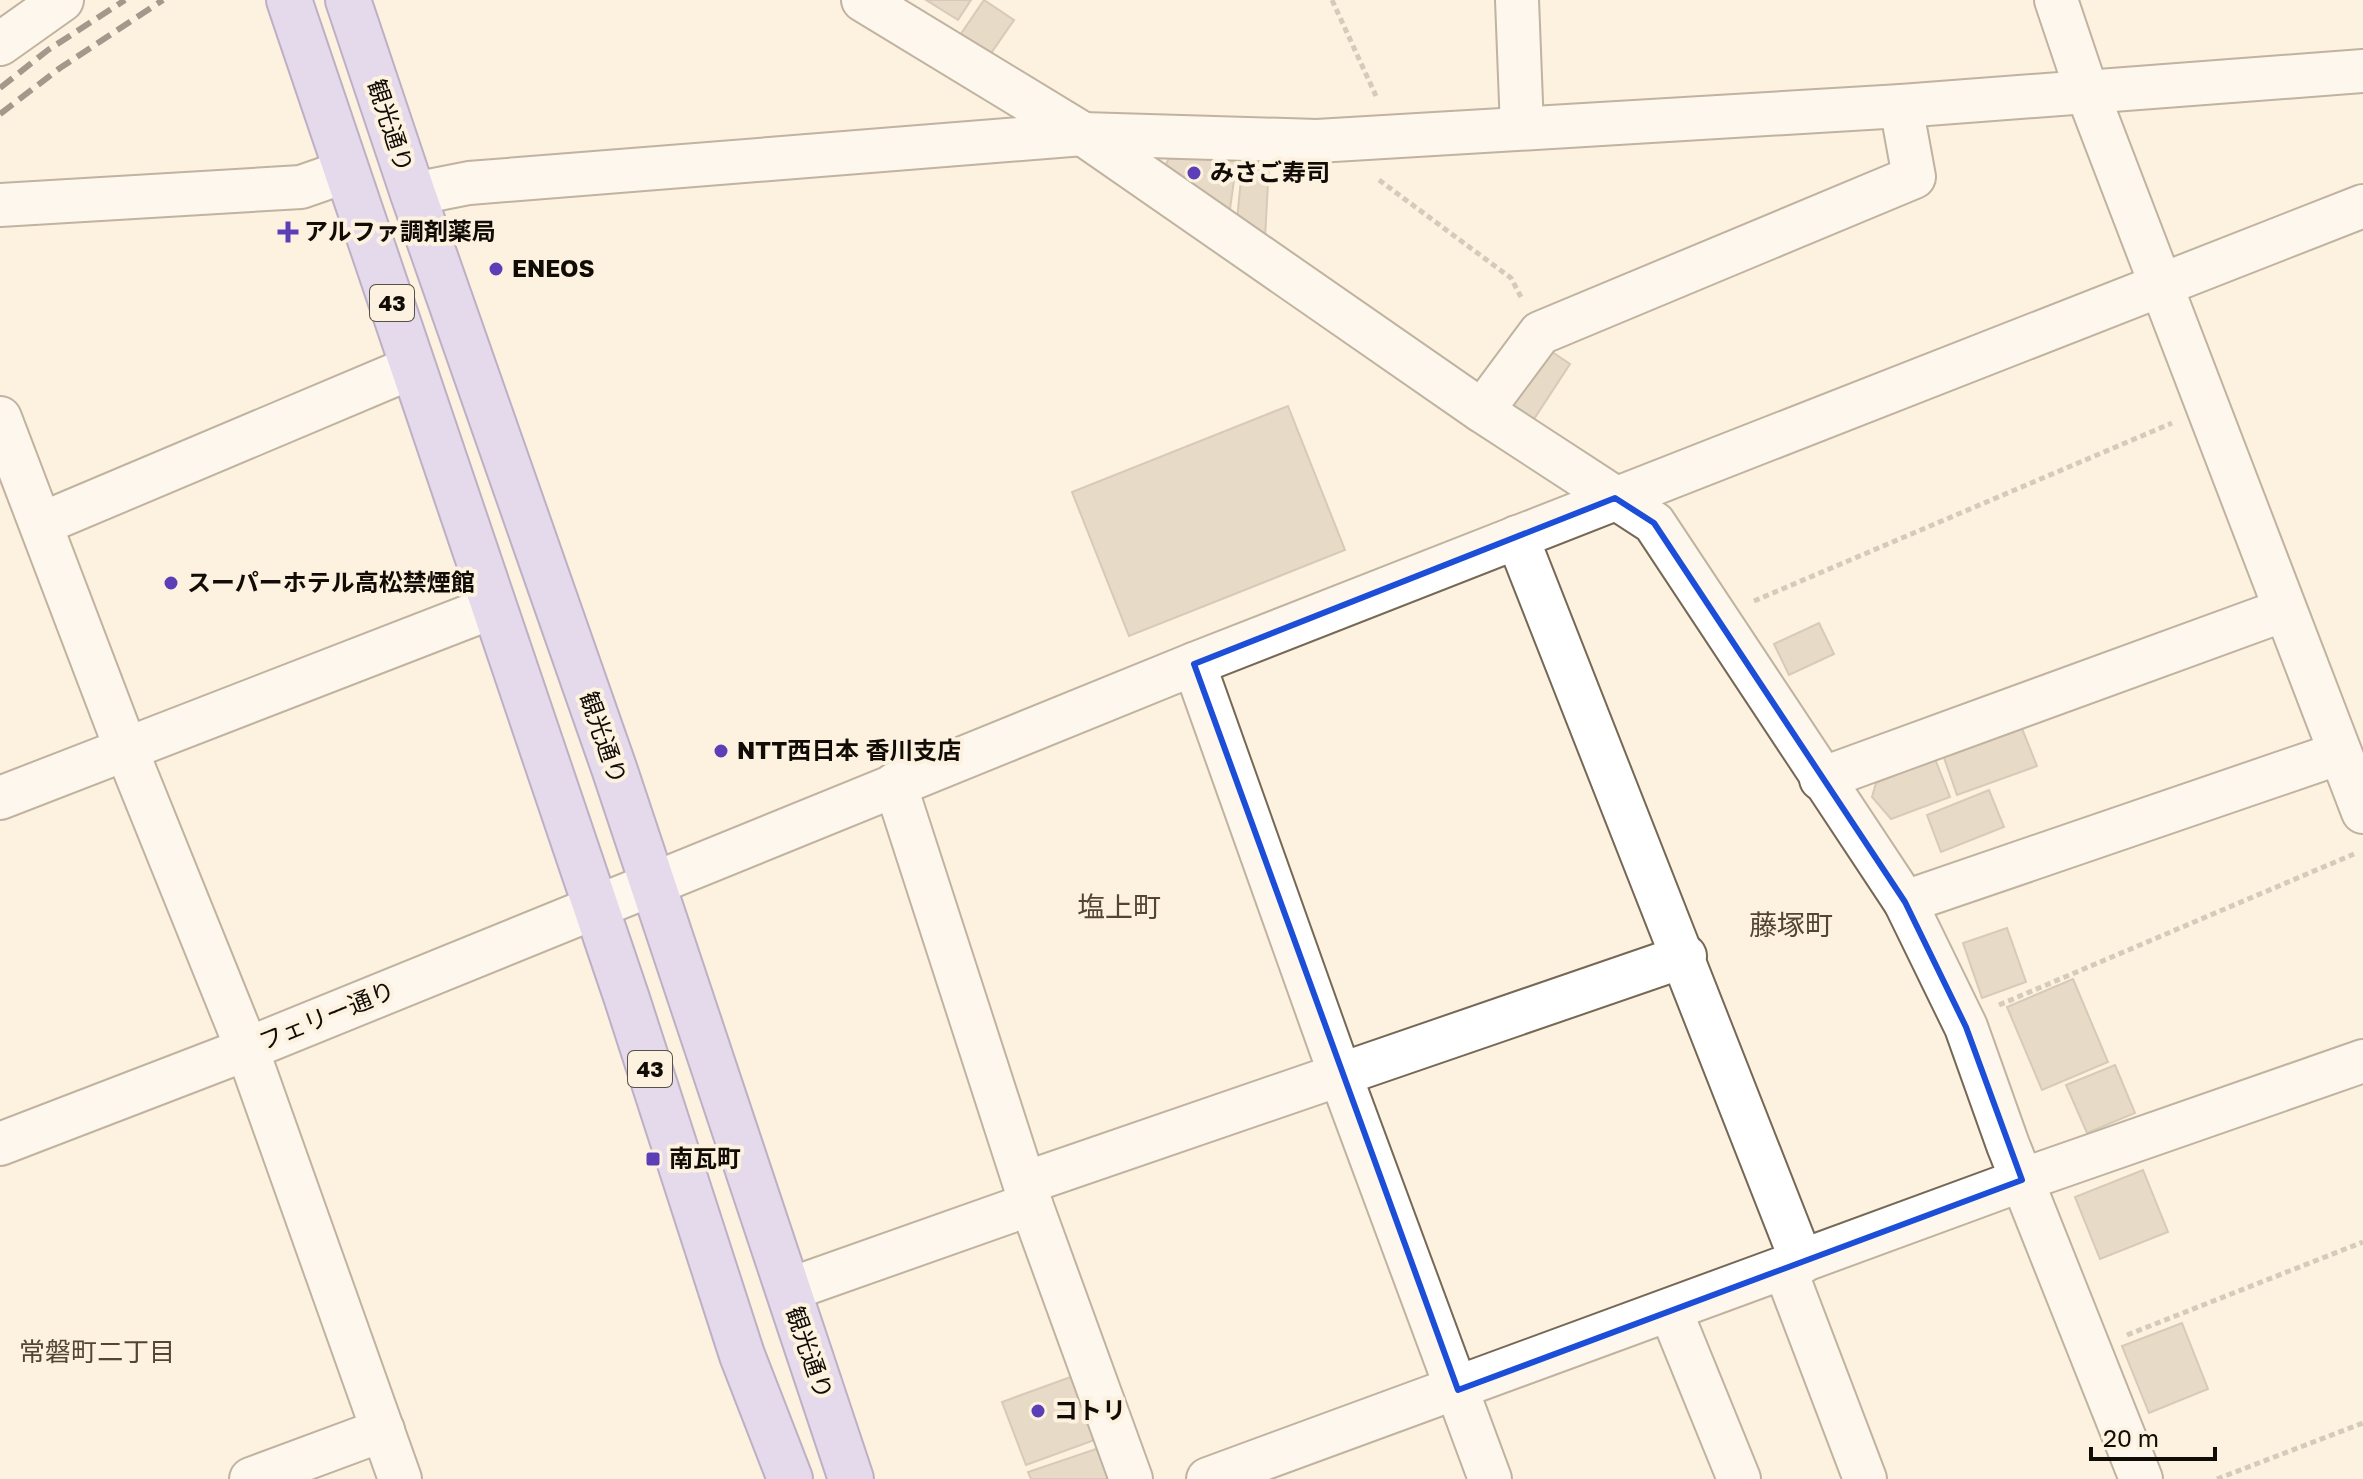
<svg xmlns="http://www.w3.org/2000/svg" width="2363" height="1479" viewBox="0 0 2363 1479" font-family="'Golos Text','Noto Sans JP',sans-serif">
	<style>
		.building { fill: #cdbea9; stroke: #a99b86; stroke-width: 2 }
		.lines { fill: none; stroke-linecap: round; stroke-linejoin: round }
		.minor-casing { stroke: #756855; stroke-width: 46 }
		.major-casing { stroke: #6f62a5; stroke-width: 48 }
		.path { stroke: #a79e90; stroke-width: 5; stroke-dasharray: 6 4; stroke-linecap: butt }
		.minor { stroke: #fff; stroke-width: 42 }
		.major { stroke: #c7bdfd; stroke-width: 44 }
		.rail { stroke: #342e26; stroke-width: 6; stroke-dasharray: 16 8; stroke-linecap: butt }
		.marked { fill: none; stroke: #1d4ed8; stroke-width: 6; stroke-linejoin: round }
		.poi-dot { fill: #5c3eb7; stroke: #fdf1df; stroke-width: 3 }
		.labels { text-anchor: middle; stroke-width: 8; stroke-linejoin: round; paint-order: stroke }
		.shield { fill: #fdf1df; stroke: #585147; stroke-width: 2 }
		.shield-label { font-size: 22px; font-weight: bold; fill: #110c06 }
		.street-label { font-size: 24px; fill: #110c06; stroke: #fdf1df }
		.poi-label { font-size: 24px; font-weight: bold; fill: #110c06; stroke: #fdf1df; text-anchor: start }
		.neighbourhood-label { font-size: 26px; fill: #524533; stroke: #fdf1df }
		.quarter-label { font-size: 28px; fill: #524533; stroke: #fdf1df }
	</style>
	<rect width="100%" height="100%" fill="#fdf1df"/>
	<g class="building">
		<polygon points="926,0 971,0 958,20"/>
		<polygon points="984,0 1014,20 987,59 958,38"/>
		<polygon points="1169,158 1237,159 1230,209 1217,210 1160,176"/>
		<polygon points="1243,159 1269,164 1265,238 1237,220"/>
		<polygon points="1536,341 1570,364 1534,419 1500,396"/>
		<polygon points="1288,406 1345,550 1129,636 1072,492"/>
		<polygon points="1819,623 1834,654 1789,675 1774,644"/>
		<polygon points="2021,726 2037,766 1957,795 1943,755"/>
		<polygon points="1935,759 1950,797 1891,819 1872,797 1876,783"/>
		<polygon points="1989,790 2004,827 1941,852 1927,815"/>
		<polygon points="2007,928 2026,982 1982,998 1963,943"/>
		<polygon points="2073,979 2108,1062 2042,1090 2007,1007"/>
		<polygon points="2115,1065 2135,1113 2087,1133 2066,1085"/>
		<polygon points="2143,1170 2168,1232 2100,1259 2075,1197"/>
		<polygon points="2182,1323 2208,1389 2149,1413 2122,1346"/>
		<polygon points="1076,1375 1100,1438 1026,1465 1002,1402"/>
		<polygon points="1099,1448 1110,1479 1031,1479 1028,1472"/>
	</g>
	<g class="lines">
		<defs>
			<g id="minor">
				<polyline points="863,0 1083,134 1482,411 1654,523 1905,902 1966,1027 2008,1145 2141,1479"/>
				<polyline points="1517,0 1522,128"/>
				<polyline points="2056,0 2087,92 2363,812"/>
				<polyline points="0,44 62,0"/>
				<polyline points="413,194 469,183 1083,134 1317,141 1901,106 2363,71"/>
				<polyline points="0,205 301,187 347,171"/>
				<polyline points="1482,411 1540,333 1914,177 1901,106"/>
				<polyline points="0,418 126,749 247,1049 400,1479"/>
				<polyline points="41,524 413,367"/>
				<polyline points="1517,537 1802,1262"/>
				<polyline points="1194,664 1341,1077 1490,1479"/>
				<polyline points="1821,779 2284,610"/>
				<polyline points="895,784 1031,1204 1131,1479"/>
				<polyline points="0,798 493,607"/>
				<polyline points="1905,902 2340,753"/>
				<polyline points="0,1144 247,1049 1194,664 2363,206"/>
				<polyline points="1025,1183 1685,956"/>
				<polyline points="1785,1269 1865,1479"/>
				<polyline points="788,1290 1031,1204"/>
				<polyline points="1671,1312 1739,1479"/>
				<polyline points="251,1479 383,1430"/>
				<polyline points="1208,1479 2022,1180 2363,1061"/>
			</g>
			<g id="major">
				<polyline points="289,0 627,999 742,1355 790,1479"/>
				<polyline points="348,0 413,194 614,768 851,1479"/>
			</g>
		</defs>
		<use href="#minor" class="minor-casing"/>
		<use href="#major" class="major-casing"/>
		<g class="path">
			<polyline points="1332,0 1376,96"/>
			<polyline points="1379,180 1511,278 1521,297"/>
			<polyline points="1754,601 2172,423"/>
			<polyline points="1999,1005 2354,854"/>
			<polyline points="2127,1335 2363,1242"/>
			<polyline points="2217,1479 2363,1423"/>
		</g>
		<use href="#minor" class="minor"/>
		<use href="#major" class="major"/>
		<g class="rail">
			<polyline points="0,88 48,50 125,0"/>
			<polyline points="0,114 60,68 163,0"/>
		</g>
	</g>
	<path d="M0 0H2363V1479H0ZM1615 498 1654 523 1905 902 1966 1027 2022 1180 1458 1390 1194 664Z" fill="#fdf1df" fill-opacity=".55" fill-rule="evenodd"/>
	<path class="marked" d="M1615 498 1654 523 1905 902 1966 1027 2022 1180 1458 1390 1194 664Z"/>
	<g class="poi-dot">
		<circle cx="1194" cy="173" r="8"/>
		<path d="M284 220h8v8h8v8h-8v8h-8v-8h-8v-8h8z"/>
		<circle cx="496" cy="269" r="8"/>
		<circle cx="171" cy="583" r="8"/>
		<circle cx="721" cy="751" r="8"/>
		<rect x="645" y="1151" width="16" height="16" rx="4"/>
		<circle cx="1038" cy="1411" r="8"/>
	</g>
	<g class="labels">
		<g class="shield">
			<rect x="370" y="285" width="44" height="36" rx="6"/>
			<rect x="628" y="1051" width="44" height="36" rx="6"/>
		</g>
		<g class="shield-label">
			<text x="392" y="311">43</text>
			<text x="650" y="1077">43</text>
		</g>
		<g class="street-label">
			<text transform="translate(390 126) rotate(72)" y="8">観光通り</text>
			<text transform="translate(603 738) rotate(71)" y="8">観光通り</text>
			<text transform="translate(327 1016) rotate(-22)" y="8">フェリー通り</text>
			<text transform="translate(809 1353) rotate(71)" y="8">観光通り</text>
		</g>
		<g class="poi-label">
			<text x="1210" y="181">みさご寿司</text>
			<text x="304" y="240">アルファ調剤薬局</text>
			<text x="512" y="277">ENEOS</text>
			<text x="187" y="591">スーパーホテル高松禁煙館</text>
			<text x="737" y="759">NTT西日本 香川支店</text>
			<text x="669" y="1167">南瓦町</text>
			<text x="1054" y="1419">コトリ</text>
		</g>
		<g class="neighbourhood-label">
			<text x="97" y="1361">常磐町二丁目</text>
		</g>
		<g class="quarter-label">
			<text x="1119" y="917">塩上町</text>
			<text x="1791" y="935">藤塚町</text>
		</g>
	</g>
	<path d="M2091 1447v12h124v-12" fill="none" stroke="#110c06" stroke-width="4"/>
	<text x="2103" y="1447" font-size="24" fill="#110c06" stroke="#fdf1df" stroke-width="6" paint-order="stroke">20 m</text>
</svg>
